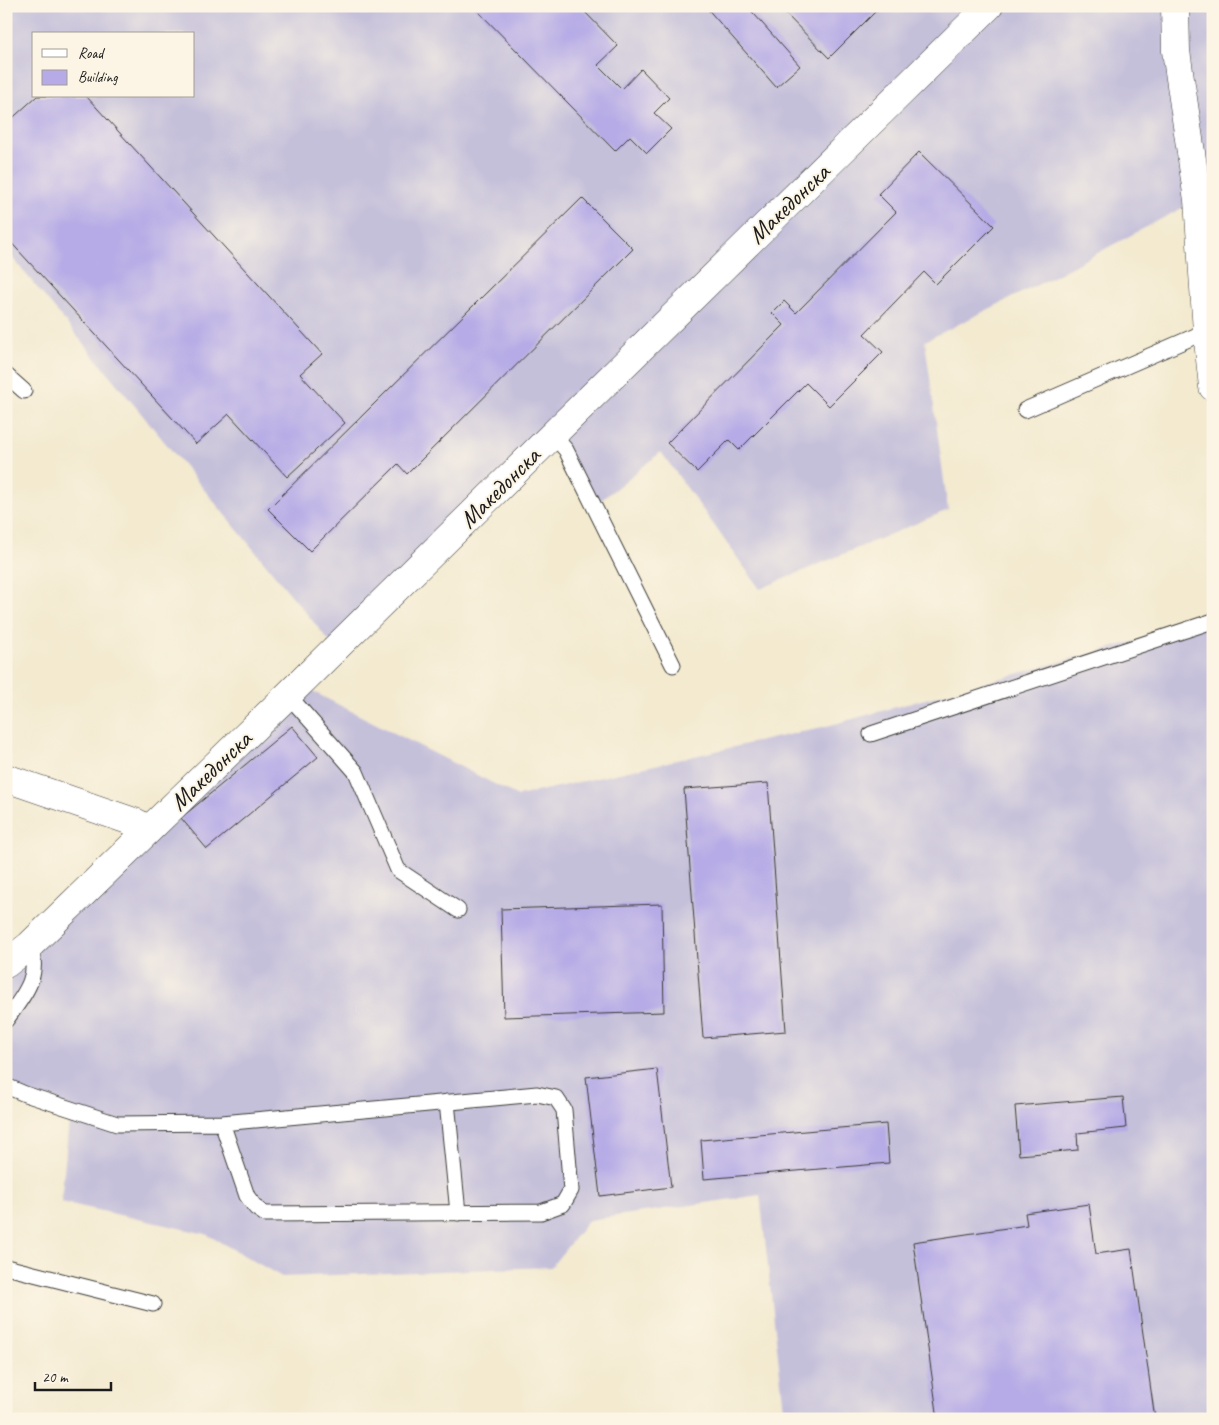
<svg xmlns="http://www.w3.org/2000/svg" width="1219" height="1425" viewBox="0 0 1219 1425" font-family="Caveat,sans-serif">
	<style>
		.industrial { fill: #c5c0da; fill-rule: evenodd }
		.building { fill: #b6abe6 }
		.lines { fill: none; stroke-linecap: round; stroke-linejoin: round }
		.service-casing { stroke: #3c3b37; stroke-width: 17 }
		.minor-casing { stroke: #3c3b37; stroke-width: 29 }
		.primary-casing { stroke: #3c3b37; stroke-width: 29 }
		.service { stroke: #fff; stroke-width: 15 }
		.minor { stroke: #fff; stroke-width: 28 }
		.primary { stroke: #fff; stroke-width: 28 }
		.labels { text-anchor: middle; stroke-width: 4; stroke-linejoin: round; paint-order: stroke }
		.street-label { font-size: 25px; fill: #1c1c1c; stroke: #fcf5e5 }
	</style>
	<rect width="100%" height="100%" fill="#fcf5e5"/>
	<filter id="ink" filterUnits="userSpaceOnUse"><feTurbulence type="fractalNoise" baseFrequency=".02" numOctaves="2"/><feDisplacementMap in="SourceGraphic" scale="10" xChannelSelector="R" yChannelSelector="G"/><feConvolveMatrix kernelMatrix="1 2 1 2 8 2 1 2 1" color-interpolation-filters="sRGB"/></filter>
	<filter id="wash" filterUnits="userSpaceOnUse"><feTurbulence type="fractalNoise" baseFrequency=".0096" numOctaves="4" result="noise"/><feDisplacementMap in="SourceGraphic" scale="20" xChannelSelector="R" yChannelSelector="G"/><feGaussianBlur stdDeviation="1.12" result="paint"/><feColorMatrix in="noise" values="0 0 0 0 0 0 0 0 0 0 0 0 0 0 0 0 0 1.4 0 .05"/><feComposite in="paint" operator="in"/></filter>
	<g filter="url(#wash)">
		<rect width="100%" height="100%" fill="#f3ead0"/>
		<g class="industrial">
			<path d="M6 6H1213V387L1197 200 1045 281 925 341 948 510 760 589 661 452 594 506 552 435 335 648 6 250ZM34 34H194V96H34Z"/>
			<polygon points="1213,620 1213,1419 785,1419 760,1195 589,1220 551,1267 282,1277 206,1234 61,1202 70,1110 6,1090 6,964 298,684 518,796 827,726"/>
		</g>
		<g id="blocks">
			<g class="building">
				<polygon points="473,6 579,6 618,46 598,65 622,89 641,69 669,98 654,113 671,129 647,153 630,136 615,151"/>
				<polygon points="705,6 747,6 800,66 776,87"/>
				<polygon points="778,6 881,6 829,58"/>
				<polygon points="37,96 86,96 322,354 300,374 345,423 287,477 229,414 196,444 6,237 6,124"/>
				<polygon points="919,152 994,226 936,284 924,272 864,334 883,352 829,406 806,383 739,450 729,440 697,472 667,443 784,325 772,313 784,301 796,313 896,212 878,194"/>
				<polygon points="582,198 633,249 407,474 398,464 310,551 268,509"/>
				<polygon points="292,726 318,757 207,849 181,818"/>
				<polygon points="768,783 786,1031 703,1038 684,789"/>
				<polygon points="662,904 664,1012 504,1017 501,909"/>
				<polygon points="657,1069 671,1187 600,1196 586,1077"/>
				<polygon points="1123,1097 1126,1128 1077,1133 1078,1150 1019,1155 1015,1106"/>
				<polygon points="886,1124 889,1163 704,1179 701,1140"/>
				<polygon points="1089,1204 1096,1254 1131,1249 1155,1419 938,1419 913,1242 1027,1225 1025,1213"/>
			</g>
		</g>
	</g>
	<g filter="url(#ink)">
		<use href="#blocks" fill-opacity="0" stroke="#3c3b37" stroke-width="1"/>
		<g class="lines">
			<defs>
				<g id="service">
					<polyline points="6,375 24,391"/>
					<polyline points="1025,410 1207,331 1212,330"/>
					<polyline points="552,434 566,450 673,665"/>
					<polyline points="288,695 356,772 398,870 458,910"/>
					<polyline points="871,734 1213,621"/>
					<path d="M6 1020C24 995 41 977 30 945"/>
					<polyline points="6,1086 25,1094 117,1124 222,1123 537,1094 556,1098 564,1110 571,1190 563,1204 541,1212 265,1214 256,1208 247,1196 222,1123"/>
					<polyline points="447,1102 458,1213"/>
					<polyline points="6,1267 153,1304"/>
				</g>
				<g id="minor">
					<polyline points="6,778 137,823 148,830"/>
					<polyline points="6,964 30,945 288,695 989,6"/>
				</g>
				<polyline id="primary" points="1175,6 1176,51 1198,200 1207,331 1213,387"/>
			</defs>
			<use href="#service" class="service-casing"/>
			<use href="#minor" class="minor-casing"/>
			<use href="#primary" class="primary-casing"/>
			<use href="#service" class="service"/>
			<use href="#minor" class="minor"/>
			<use href="#primary" class="primary"/>
		</g>
	</g>
	<g class="labels">
		<g class="street-label">
			<text transform="translate(788 203) rotate(-44)" y="9">Македонска</text>
			<text transform="translate(499 487) rotate(-45)" y="9">Македонска</text>
			<text transform="translate(210 770) rotate(-44)" y="9">Македонска</text>
		</g>
	</g>
	<rect width="1219" height="1425" fill="none" stroke="#fcf5e5" stroke-width="25"/>
	<rect x="32" y="32" width="162" height="65" fill="#fcf5e5" stroke="#a29e95"/>
	<rect x="42" y="49" width="25" height="8" fill="#ffffff" stroke="#a29e95"/>
	<text x="78" y="58" font-size="15" fill="#1c1c1c">Road</text>
	<rect x="42" y="70" width="25" height="15" fill="#b6abe6" stroke="#a29e95"/>
	<text x="78" y="82" font-size="15" fill="#1c1c1c">Building</text>
	<path d="M35 1382v8h76v-8" fill="none" stroke="#1c1c1c" stroke-width="2.5"/>
	<text x="42" y="1382" font-size="15" fill="#1c1c1c" stroke="#fcf5e5" stroke-width="4" paint-order="stroke">20 m</text>
</svg>
